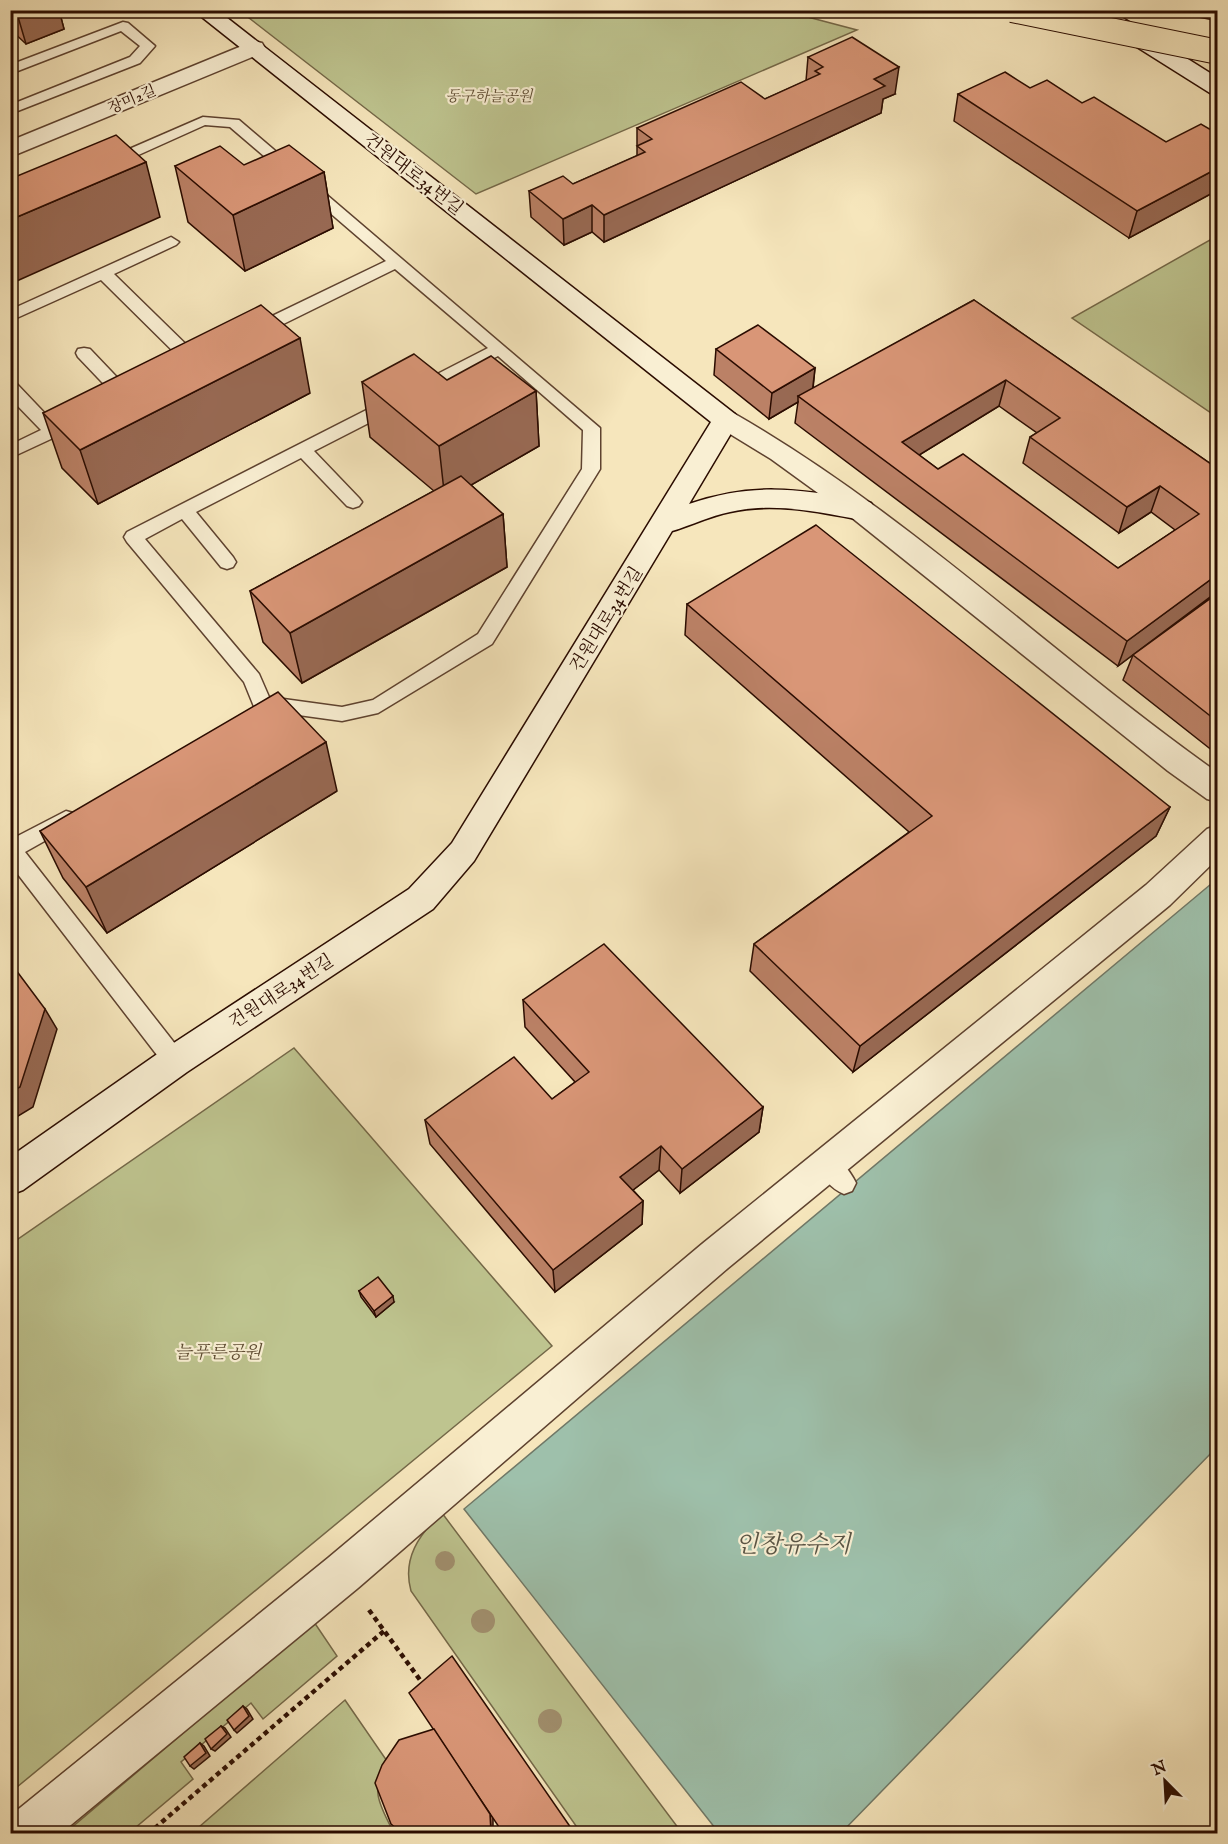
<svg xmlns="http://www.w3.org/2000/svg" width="1228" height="1844" viewBox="0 0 1228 1844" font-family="'IM FELL English','Noto Serif KR',serif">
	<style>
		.green { fill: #bec48f; stroke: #746848; stroke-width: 1.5 }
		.water { fill: #9ec0ab; stroke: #707867; stroke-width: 1.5 }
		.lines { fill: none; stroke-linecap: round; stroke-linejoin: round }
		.lane-casing { stroke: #5e422f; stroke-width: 3 }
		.street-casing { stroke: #5e422f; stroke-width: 3 }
		.secondary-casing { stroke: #2b0c00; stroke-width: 3 }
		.highway-casing { stroke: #2b0c00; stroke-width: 3 }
		.path { stroke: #2b0c00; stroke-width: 4.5; stroke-dasharray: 5 4; stroke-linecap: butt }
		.lane { fill: #f9efd3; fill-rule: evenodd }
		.street { fill: #f9efd3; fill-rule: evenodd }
		.secondary { fill: #f9efd3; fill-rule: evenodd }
		.highway { fill: #f6e6bc; fill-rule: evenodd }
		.highway-bridge-casing { stroke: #2b0c00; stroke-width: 26; stroke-linecap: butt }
		.highway-bridge { stroke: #f6e6bc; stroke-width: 24 }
		.tree { fill: #a29170 }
		.wall { fill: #bb8166; stroke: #2b0c00; stroke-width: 1.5; fill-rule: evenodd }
		.shaded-wall { fill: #986953; stroke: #2b0c00; stroke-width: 1.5 }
		.building { fill: #d99677; stroke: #2b0c00; stroke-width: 1.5; fill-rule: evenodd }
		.labels { text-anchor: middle; stroke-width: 4.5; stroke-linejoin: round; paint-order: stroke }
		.far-park-label { font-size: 15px; font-style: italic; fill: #5e4c32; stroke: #f9efd3 }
		.far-street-label { font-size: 15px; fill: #2b0c00; stroke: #f9efd3 }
		.street-label { font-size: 18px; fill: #2b0c00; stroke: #f9efd3 }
		.park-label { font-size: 18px; font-style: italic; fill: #5e4c32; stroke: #f9efd3 }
		.near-water-label { font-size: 24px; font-style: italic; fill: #595444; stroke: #f9efd3 }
	</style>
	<rect width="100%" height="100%" fill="#f6e6bc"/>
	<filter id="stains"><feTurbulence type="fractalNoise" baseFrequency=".00333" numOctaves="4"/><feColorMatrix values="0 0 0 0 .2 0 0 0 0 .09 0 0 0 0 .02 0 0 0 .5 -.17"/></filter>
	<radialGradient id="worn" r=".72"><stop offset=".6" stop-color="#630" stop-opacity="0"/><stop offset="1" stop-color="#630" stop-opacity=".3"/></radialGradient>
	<g class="green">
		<polygon points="785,11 857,30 476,194 240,11"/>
		<polygon points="1217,236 1217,417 1072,318"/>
		<polygon points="294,1048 552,1346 11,1792 11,1244"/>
		<path d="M442 1513 682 1833H581L411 1591C402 1559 419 1534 442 1513Z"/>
		<polygon points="314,1622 337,1656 263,1719 251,1703 181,1762 193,1779 129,1833 64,1834"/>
		<path d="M345 1700 387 1761C369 1789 380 1806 394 1833L191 1834Z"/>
	</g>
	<polygon class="water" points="1217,879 1217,1447 841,1833 719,1833 464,1509"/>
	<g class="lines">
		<defs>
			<g id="lane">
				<polygon points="123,22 128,23 155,46 140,63 10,114 10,105 130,57 140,46 121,31 10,74 10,65"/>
				<polygon points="203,117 239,120 600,428 600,469 492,644 378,713 342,721 255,709 244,682 127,542 124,537 127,532 386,400 398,400 400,404 398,408 314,451 359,498 362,502 359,506 353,508 347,506 301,458 196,512 233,557 236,562 233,567 227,569 221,567 182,519 145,539 259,674 269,697 342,707 373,700 478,634 582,469 583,430 498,356 426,394 414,394 412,390 414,386 488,348 395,269 259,336 247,336 245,332 247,328 386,261 230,127 205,125 114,166 104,166 102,163 104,160"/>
				<polygon points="171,237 179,242 176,245 114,274 200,358 202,362 200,366 188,366 101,280 10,321 10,310"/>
				<polygon points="84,348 90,349 131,392 133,396 131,400 119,400 78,357 76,353 78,349"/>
				<polygon points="10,382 16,383 55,424 75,415 81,417 83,421 81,425 10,458 10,445 41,430 10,398"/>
				<polygon points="66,811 73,813 76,819 73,825 25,852 183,1054 186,1061 183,1068 175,1071 167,1068 10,864 10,840"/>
				<path d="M827 1153C840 1158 850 1171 856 1183L852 1191 844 1194C831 1189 821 1176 816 1164L819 1157Z"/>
			</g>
			<g id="street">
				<polygon points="254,41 262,43 265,48 262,53 10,157 10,141"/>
				<path d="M726 411 735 414C909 514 1054 657 1218 773V802L1207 799 1168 771 851 517 771 459 717 426 713 420 717 414Z"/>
				<polygon points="1218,825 1218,858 1170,905 728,1268 358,1588 60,1834 10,1834 10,1816 328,1558 702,1244 1146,885 1207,829"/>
			</g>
			<g id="secondary">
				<path d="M193 10H217L735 414 739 420 689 504C752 482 797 489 861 500L871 503 875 510 871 517 861 520C819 512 773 502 730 512 710 516 692 525 672 531L474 861 433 909 187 1072 23 1190 10 1195V1157L163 1050 409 889 452 843 711 422Z"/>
				<polygon points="1084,10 1110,10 1218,78 1218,95 1210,93 1086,15"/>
			</g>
			<polygon id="highway" points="1190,10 1218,10 1218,20 1192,15"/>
		</defs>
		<use href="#lane" class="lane-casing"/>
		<use href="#street" class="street-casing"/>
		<use href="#secondary" class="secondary-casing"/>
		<use href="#highway" class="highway-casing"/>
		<g class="path">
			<polyline points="369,1610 423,1684"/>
			<polyline points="148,1834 384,1631"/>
		</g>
		<use href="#lane" class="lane"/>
		<use href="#street" class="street"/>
		<use href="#secondary" class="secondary"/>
		<use href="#highway" class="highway"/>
		<defs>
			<polyline id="highway-bridge" points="1012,10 1218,52"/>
		</defs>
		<use href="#highway-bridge" class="highway-bridge-casing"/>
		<use href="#highway-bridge" class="highway-bridge"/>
	</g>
	<g class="tree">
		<circle cx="445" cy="1561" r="10"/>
		<circle cx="483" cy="1621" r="12"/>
		<circle cx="550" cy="1721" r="12"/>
	</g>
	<g class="wall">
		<polygon points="10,10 59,10 64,29 26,44 10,29"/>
		<polygon points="808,57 895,94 883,99 881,113 604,242 592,232 564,245 531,217 529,191 573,184 637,156 637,128 765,99 806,81"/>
		<polygon points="1030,88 1166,142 1218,134 1218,190 1129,238 954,121 958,94"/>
		<polygon points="244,165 324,172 333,228 245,271 188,222 175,166"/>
		<path d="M974 300 1218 469V591L1118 666 795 423 798 402 769 419 714 375 716 349 815 368 813 389ZM999 406 1037 433 1030 437 1023 463 1119 533 1151 512 1175 530 1118 568 938 469 919 455Z"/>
		<polygon points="447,380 536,391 539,446 471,485 503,514 507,567 302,683 263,642 250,591 434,491 370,437 362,382"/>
		<polygon points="310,393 98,504 62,468 43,413"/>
		<polygon points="1218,593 1218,755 1123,680 1133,655"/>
		<polygon points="687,604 1170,807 1156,836 853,1072 750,971 754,944 909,832 685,635"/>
		<polygon points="337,791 107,933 63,878 40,831"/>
		<polygon points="523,1000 763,1107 759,1132 680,1193 659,1170 633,1190 643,1201 642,1224 555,1292 430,1144 425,1120 552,1099 575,1082 525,1027"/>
		<polygon points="359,1291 394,1302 376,1317 361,1297"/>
	</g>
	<g class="shaded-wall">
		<polygon points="16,10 59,10 64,29 26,44"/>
		<polygon points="899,67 895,94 883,99 881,113 604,242 604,215 874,79"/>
		<polygon points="146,162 160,217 10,284 10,220"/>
		<polygon points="1218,168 1218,190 1129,238 1137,211"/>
		<polygon points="324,172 333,228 245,271 233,215"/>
		<polygon points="592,205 592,232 564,245 563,219"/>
		<polygon points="300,338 310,393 98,504 80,450"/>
		<polygon points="815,368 812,394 798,396 798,402 769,419 772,393"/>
		<polygon points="1006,380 999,406 898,468 902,442"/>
		<polygon points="536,391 539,446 445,500 439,446"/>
		<polygon points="1160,486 1151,512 1119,533 1127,507"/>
		<polygon points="503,514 507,567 302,683 290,633"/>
		<polygon points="1218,574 1218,591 1118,666 1127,641"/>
		<polygon points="326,742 337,791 107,933 86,887"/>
		<polygon points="1170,807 1156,836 853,1072 860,1046"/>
		<polygon points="45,1009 57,1029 33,1107 10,1121 10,1093"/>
		<polygon points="763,1107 759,1132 680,1193 682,1169"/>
		<polygon points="661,1146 659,1170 620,1200 620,1177"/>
		<polygon points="643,1201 642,1224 555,1292 553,1270"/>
		<polygon points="393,1296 394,1302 376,1317 374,1311"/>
		<polygon points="243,1706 247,1709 253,1719 237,1733 234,1730"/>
		<polygon points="221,1726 225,1728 231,1737 215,1751 211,1749"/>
		<polygon points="200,1743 204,1746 210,1756 194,1769 190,1766"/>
		<polygon points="490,1814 493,1817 493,1833 491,1833"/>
	</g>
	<g class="building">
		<polygon points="852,37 899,67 874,79 885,86 604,215 592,205 563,219 529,191 563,176 573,184 645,152 637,146 652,139 637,128 741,82 765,99 820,74 815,71 823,67 808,57"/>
		<polygon points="1005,72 1030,88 1047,80 1082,103 1094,97 1166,142 1201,124 1218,134 1218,168 1137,211 958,94"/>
		<polygon points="116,135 146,162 10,220 10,179"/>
		<polygon points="289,145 324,172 233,215 175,166 220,146 244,165"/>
		<path d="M974 300 1218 469V574L1127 641 798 396ZM1006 380 1060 418 1030 437 1127 507 1160 486 1199 514 1118 568 963 454 938 469 902 442Z"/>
		<polygon points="261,305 300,338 80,450 43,413"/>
		<polygon points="758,325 815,368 772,393 716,349"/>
		<polygon points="414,354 447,380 491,356 536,391 439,446 362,382"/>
		<polygon points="461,476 503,514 290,633 250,591"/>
		<polygon points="816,525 1170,807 860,1046 754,944 932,816 687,604"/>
		<polygon points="1218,593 1218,722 1133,655"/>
		<polygon points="278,692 326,742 86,887 40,831"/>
		<polygon points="604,944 763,1107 682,1169 661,1146 620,1177 643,1201 553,1270 425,1120 514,1057 552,1099 589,1072 523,1000"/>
		<polygon points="10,962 45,1009 20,1087 10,1093"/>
		<polygon points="378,1277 393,1296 374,1311 359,1291"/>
		<polygon points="452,1656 571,1828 566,1833 503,1833 409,1693"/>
		<polygon points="243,1706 249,1716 234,1730 227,1720"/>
		<polygon points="221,1726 227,1734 211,1749 205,1739"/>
		<polygon points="434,1729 490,1814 491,1833 402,1833 391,1824 375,1783 382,1765 399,1740"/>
		<polygon points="200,1743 206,1753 190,1766 184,1757"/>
	</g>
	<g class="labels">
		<g class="far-park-label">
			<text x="489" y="101">동구하늘공원</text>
		</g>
		<g class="far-street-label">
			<text transform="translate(132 99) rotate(-23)" y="5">장미2길</text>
		</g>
		<g class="street-label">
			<text transform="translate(414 174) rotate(38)" y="6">건원대로34번길</text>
			<text transform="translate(606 619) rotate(-58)" y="6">건원대로34번길</text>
			<text transform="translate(281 991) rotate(-33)" y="6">건원대로34번길</text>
		</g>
		<g class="park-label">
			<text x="218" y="1358">늘푸른공원</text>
		</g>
		<g class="near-water-label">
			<text x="793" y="1552">인창유수지</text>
		</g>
	</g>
	<rect width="1228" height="1844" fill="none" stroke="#f6e6bc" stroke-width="36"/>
	<rect x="12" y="12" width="1204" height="1820" fill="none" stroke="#2b0c00" stroke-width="3"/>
	<rect x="18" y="18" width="1192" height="1808" fill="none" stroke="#2b0c00" stroke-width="1.5"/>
	<g transform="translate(1165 1781) rotate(336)" stroke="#f9efd3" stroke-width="4.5" paint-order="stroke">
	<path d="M0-4.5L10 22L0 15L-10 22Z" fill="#2b0c00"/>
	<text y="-9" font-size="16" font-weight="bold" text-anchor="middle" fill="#2b0c00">N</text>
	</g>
	<rect width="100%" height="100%" filter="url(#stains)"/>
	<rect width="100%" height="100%" fill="url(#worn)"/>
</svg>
